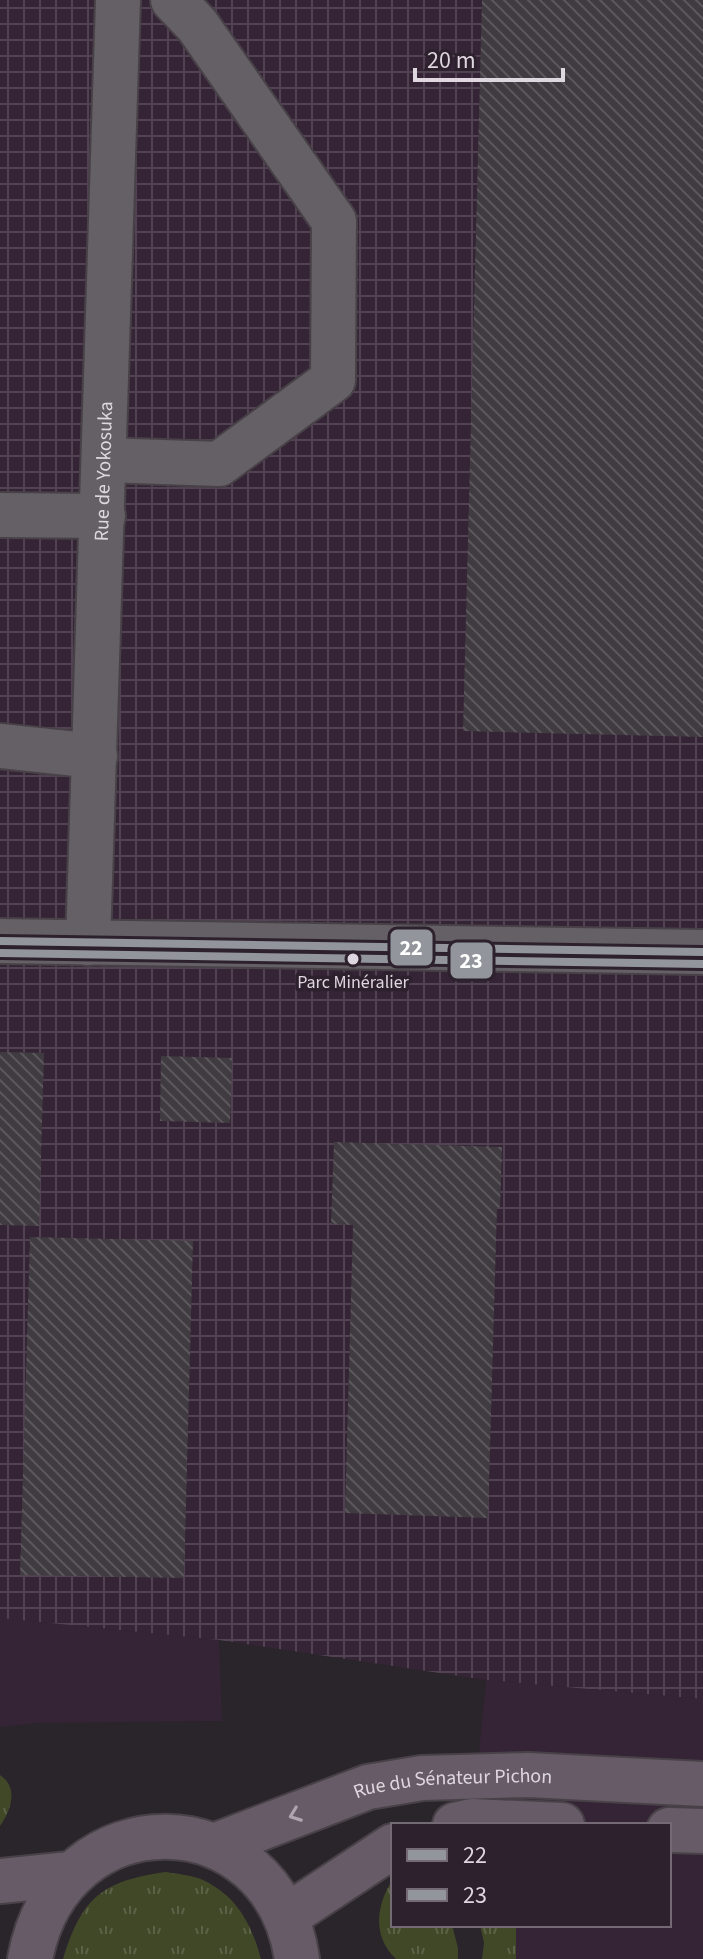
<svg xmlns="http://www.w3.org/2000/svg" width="703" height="1959" viewBox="0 0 703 1959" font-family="'Source Sans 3',sans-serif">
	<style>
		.built { fill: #342435 }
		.industrial { fill: url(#industrial-grid) }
		.grass { fill: url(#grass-tufts) }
		.building { fill: url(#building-back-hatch) }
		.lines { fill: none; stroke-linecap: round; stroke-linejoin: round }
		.minor-casing { stroke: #484248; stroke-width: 48 }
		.major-casing { stroke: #484248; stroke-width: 48 }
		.minor { stroke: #656065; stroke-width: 44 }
		.major { stroke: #665b66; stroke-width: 44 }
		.bus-1-casing { stroke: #2d212e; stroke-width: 14 }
		.bus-2-casing { stroke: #2d212e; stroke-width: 14 }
		.bus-1 { stroke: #92969c; stroke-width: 8 }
		.bus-2 { stroke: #92969c; stroke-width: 8 }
		.oneway { stroke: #afa5af }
		.bus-dot { fill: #dfd7df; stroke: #2d212e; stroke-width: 3 }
		.labels { text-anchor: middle; stroke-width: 7; stroke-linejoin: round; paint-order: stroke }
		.bus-label { font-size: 18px; fill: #dfd7df; stroke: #2d212e }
		.street-label { font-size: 20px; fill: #dfd7df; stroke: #2d212e }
		.line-badge { stroke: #2d212e; stroke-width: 3 }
		.badge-label { font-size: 22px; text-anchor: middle; font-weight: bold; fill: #fff }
	</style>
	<defs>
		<pattern id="industrial-grid" width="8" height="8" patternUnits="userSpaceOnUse" patternTransform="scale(2)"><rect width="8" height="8" fill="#342435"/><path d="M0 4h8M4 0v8" fill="none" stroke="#514352"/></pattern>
		<pattern id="grass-tufts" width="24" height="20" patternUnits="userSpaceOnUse" patternTransform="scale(2)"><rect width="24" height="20" fill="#414828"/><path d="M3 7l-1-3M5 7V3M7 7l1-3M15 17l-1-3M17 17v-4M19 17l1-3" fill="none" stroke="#5c6247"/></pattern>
		<pattern id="building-back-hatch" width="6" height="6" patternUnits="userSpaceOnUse" patternTransform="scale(2)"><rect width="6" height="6" fill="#403b40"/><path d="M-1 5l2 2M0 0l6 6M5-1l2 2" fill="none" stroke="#5b575b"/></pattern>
	</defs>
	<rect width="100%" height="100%" fill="#2a242b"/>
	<g class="built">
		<polygon points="0,1618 219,1640 222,1721 38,1723 0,1727"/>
		<polygon points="486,1680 703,1699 703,1959 486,1959 482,1925 669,1925 669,1825 472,1825"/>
	</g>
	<polygon class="industrial" points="0,0 703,0 703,1699 486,1680 219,1640 0,1618"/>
	<g class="grass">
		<path d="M0 1775C19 1788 11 1810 0 1826Z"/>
		<path d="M166 1872C177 1874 192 1875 203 1880 237 1896 252 1925 261 1959H63C82 1898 101 1881 166 1872Z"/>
		<path d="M393 1879V1925H452L458 1948V1959H396C372 1936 376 1905 393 1879Z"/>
		<polygon points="480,1925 516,1925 516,1959 482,1959 484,1943"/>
	</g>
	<g class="building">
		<polygon points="482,0 703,0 703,737 463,731"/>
		<polygon points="0,1052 44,1053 39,1226 0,1225"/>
		<polygon points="161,1056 232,1058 230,1123 160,1121"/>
		<polygon points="334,1142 502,1147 500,1207 497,1207 488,1518 345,1513 353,1225 331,1224"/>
		<polygon points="30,1237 193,1241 184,1578 20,1575"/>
	</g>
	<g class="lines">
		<defs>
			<g id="minor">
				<polyline points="105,460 219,464 333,380 334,221 197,25 173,0"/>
				<polyline points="0,515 103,516"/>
				<polyline points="0,746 95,756"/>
				<polyline points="0,941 703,952"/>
				<path id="s1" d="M88 943 118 0"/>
			</g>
			<g id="major">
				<polyline points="455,1825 472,1821 562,1825"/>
				<polyline points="669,1830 703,1831"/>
				<path id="s2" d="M214 1846 368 1787 422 1778 528 1775 703 1784"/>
				<polyline points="0,1881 70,1874"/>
				<polyline points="287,1916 393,1846"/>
				<path d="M30 1959C61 1793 274 1799 297 1959"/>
			</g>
		</defs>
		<use href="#minor" class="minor-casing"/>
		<use href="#major" class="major-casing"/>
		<use href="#minor" class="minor"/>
		<use href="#major" class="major"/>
		<defs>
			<polyline id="bus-1" points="0,941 703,952"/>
			<polyline id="bus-2" points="0,953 703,964"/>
		</defs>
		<use href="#bus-1" class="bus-1-casing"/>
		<use href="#bus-2" class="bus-2-casing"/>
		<use href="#bus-1" class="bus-1"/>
		<use href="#bus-2" class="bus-2"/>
	</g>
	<defs><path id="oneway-chevron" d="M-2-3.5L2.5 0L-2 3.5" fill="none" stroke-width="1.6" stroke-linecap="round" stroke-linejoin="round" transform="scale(2)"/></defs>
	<use class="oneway" href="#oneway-chevron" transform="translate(295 1815) rotate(159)"/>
	<circle class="bus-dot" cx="353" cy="959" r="7"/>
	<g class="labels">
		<g class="bus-label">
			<text x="353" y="988">Parc Minéralier</text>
		</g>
		<g class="street-label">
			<text dy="7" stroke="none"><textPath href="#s1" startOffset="472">Rue de Yokosuka</textPath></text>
			<text dy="7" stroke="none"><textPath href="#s2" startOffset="250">Rue du Sénateur Pichon</textPath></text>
		</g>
	</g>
	<g class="line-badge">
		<rect x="389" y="928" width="45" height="39" rx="8" fill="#92969c"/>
		<rect x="449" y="941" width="45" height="39" rx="8" fill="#92969c"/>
	</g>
	<g class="badge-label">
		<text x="411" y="955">22</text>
		<text x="471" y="968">23</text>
	</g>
	<rect x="391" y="1823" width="280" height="104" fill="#2d212e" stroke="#746a75" stroke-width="2"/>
	<rect x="407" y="1849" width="40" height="12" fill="#92969c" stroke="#746a75" stroke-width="2"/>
	<text x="463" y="1863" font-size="24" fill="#dfd7df">22</text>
	<rect x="407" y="1889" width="40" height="12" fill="#92969c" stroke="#746a75" stroke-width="2"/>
	<text x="463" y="1903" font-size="24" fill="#dfd7df">23</text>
	<path d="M415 68v12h148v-12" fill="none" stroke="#dfd7df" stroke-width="4"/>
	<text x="427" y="68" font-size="24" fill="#dfd7df" stroke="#2d212e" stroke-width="6" paint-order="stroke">20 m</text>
</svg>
